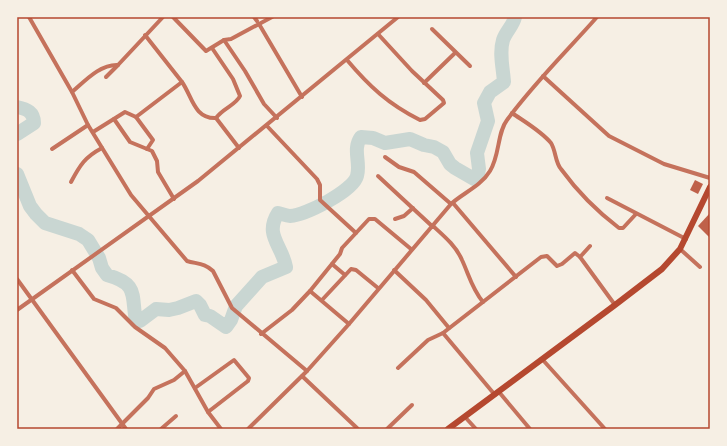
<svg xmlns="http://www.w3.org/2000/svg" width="727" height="446" viewBox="0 0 727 446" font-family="'Open Sans',sans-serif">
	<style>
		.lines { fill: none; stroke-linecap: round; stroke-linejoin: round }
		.river { stroke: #c9d6d2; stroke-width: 14 }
		.building { fill: #bf614a }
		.minor { stroke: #c5725c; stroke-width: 4 }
		.secondary { stroke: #b5482f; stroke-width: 6 }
		.neatline { fill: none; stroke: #b5482f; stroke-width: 1.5 }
	</style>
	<rect width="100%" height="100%" fill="#f6efe4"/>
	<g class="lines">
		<g class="river">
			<path d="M17 107C27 109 34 112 34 123L17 134"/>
			<path d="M17 174 30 206 36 214 45 223 79 234 88 240 99 258 102 268 107 275C139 284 131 295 136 321H140L156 309 169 310 178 308 196 301 200 305 205 315 210 316 226 327 231 320 236 306 262 277 286 267C282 245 264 235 278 213 282 214 286 216 290 216 306 215 353 191 357 176 361 163 352 149 361 137L373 138 385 143 410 139 424 145 434 147 443 152 450 164 455 168 474 179 478 174 479 169 477 153 488 121 484 103 490 92 504 82C503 68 499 53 503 40 506 31 513 26 515 17"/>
		</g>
	</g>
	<g class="building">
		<polygon points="695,180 703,184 698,194 690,190"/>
		<polygon points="710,213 710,238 698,226"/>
	</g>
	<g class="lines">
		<g class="minor">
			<path d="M29 17 72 92 88 125 131 195 187 261C197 264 205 263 213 271L232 308 307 371"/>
			<polyline points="173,17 206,51 224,40 231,39 272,17"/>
			<polyline points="254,17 257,21"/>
			<polyline points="259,24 302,97"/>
			<polyline points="432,29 470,66"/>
			<polyline points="145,35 182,82"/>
			<polyline points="224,40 245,71 264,104 277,118"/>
			<path d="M212 48 233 79 240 96C236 105 223 108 216 118"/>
			<path d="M347 60C369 86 388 104 420 120L425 119 444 103 443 100 412 71 378 34"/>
			<polyline points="543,76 609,136 664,164 710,178"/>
			<polyline points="106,77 118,65"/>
			<polyline points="424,83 455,53"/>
			<path d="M72 92C85 81 100 64 118 65L163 17"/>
			<path d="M512 113C525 122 541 131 551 143 556 151 555 162 561 169 577 191 598 212 619 228H623L636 214"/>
			<polyline points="136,117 153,140 147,149"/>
			<polyline points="114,119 130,142 152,151 157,161 158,172 174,199"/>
			<polyline points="267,126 317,179 320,185 320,200 356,233"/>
			<path d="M93 132 125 112 136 117 182 82C192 96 194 119 216 118L239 148"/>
			<polyline points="52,149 88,125"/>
			<polyline points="385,157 399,167 414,172 451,204"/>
			<polyline points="378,176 433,227"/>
			<path d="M71 182C80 165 85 157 102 148"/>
			<polyline points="607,198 686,239"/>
			<polyline points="453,203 516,277"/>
			<polyline points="395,219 404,216 413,208"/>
			<path d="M433 226C444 236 456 246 462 260 469 275 472 289 483 302"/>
			<polyline points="590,246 580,257 615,305"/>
			<polyline points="680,249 700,267"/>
			<polyline points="332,264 345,275"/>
			<polyline points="72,270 94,299 116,308 135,327 165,348 185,371 174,380 154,389 148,398 117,429"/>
			<polyline points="394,270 426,300 449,328"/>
			<polyline points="17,279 126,429"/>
			<polyline points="310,291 349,324"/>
			<polyline points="322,300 351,269 356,270 378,288"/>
			<polyline points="17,310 198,181 398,17"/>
			<polyline points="443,333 495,395"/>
			<polyline points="261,334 292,310 310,291 340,254 342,248 369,219 375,219 411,249"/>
			<polyline points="542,359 605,429"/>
			<polyline points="398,368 428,340 443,333 541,257 547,256 557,266 562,264 575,253 580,257"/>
			<polyline points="185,371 208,412 221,429"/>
			<polyline points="302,376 358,429"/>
			<polyline points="195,388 234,360 249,378 248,381 208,412"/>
			<polyline points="499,392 530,429"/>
			<polyline points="465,417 476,429"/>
			<polyline points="161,429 176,416"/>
			<path d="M248 429 307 371 349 324 451 204C463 193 481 186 490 171 500 155 497 133 507 120 534 83 567 51 597 17"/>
			<polyline points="387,429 412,405"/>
		</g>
		<polyline class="secondary" points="448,429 615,305 662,269 680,249 710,187"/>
	</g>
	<rect width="727" height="446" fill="none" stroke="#f6efe4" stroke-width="36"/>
	<rect x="18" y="18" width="691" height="410" class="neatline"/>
</svg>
